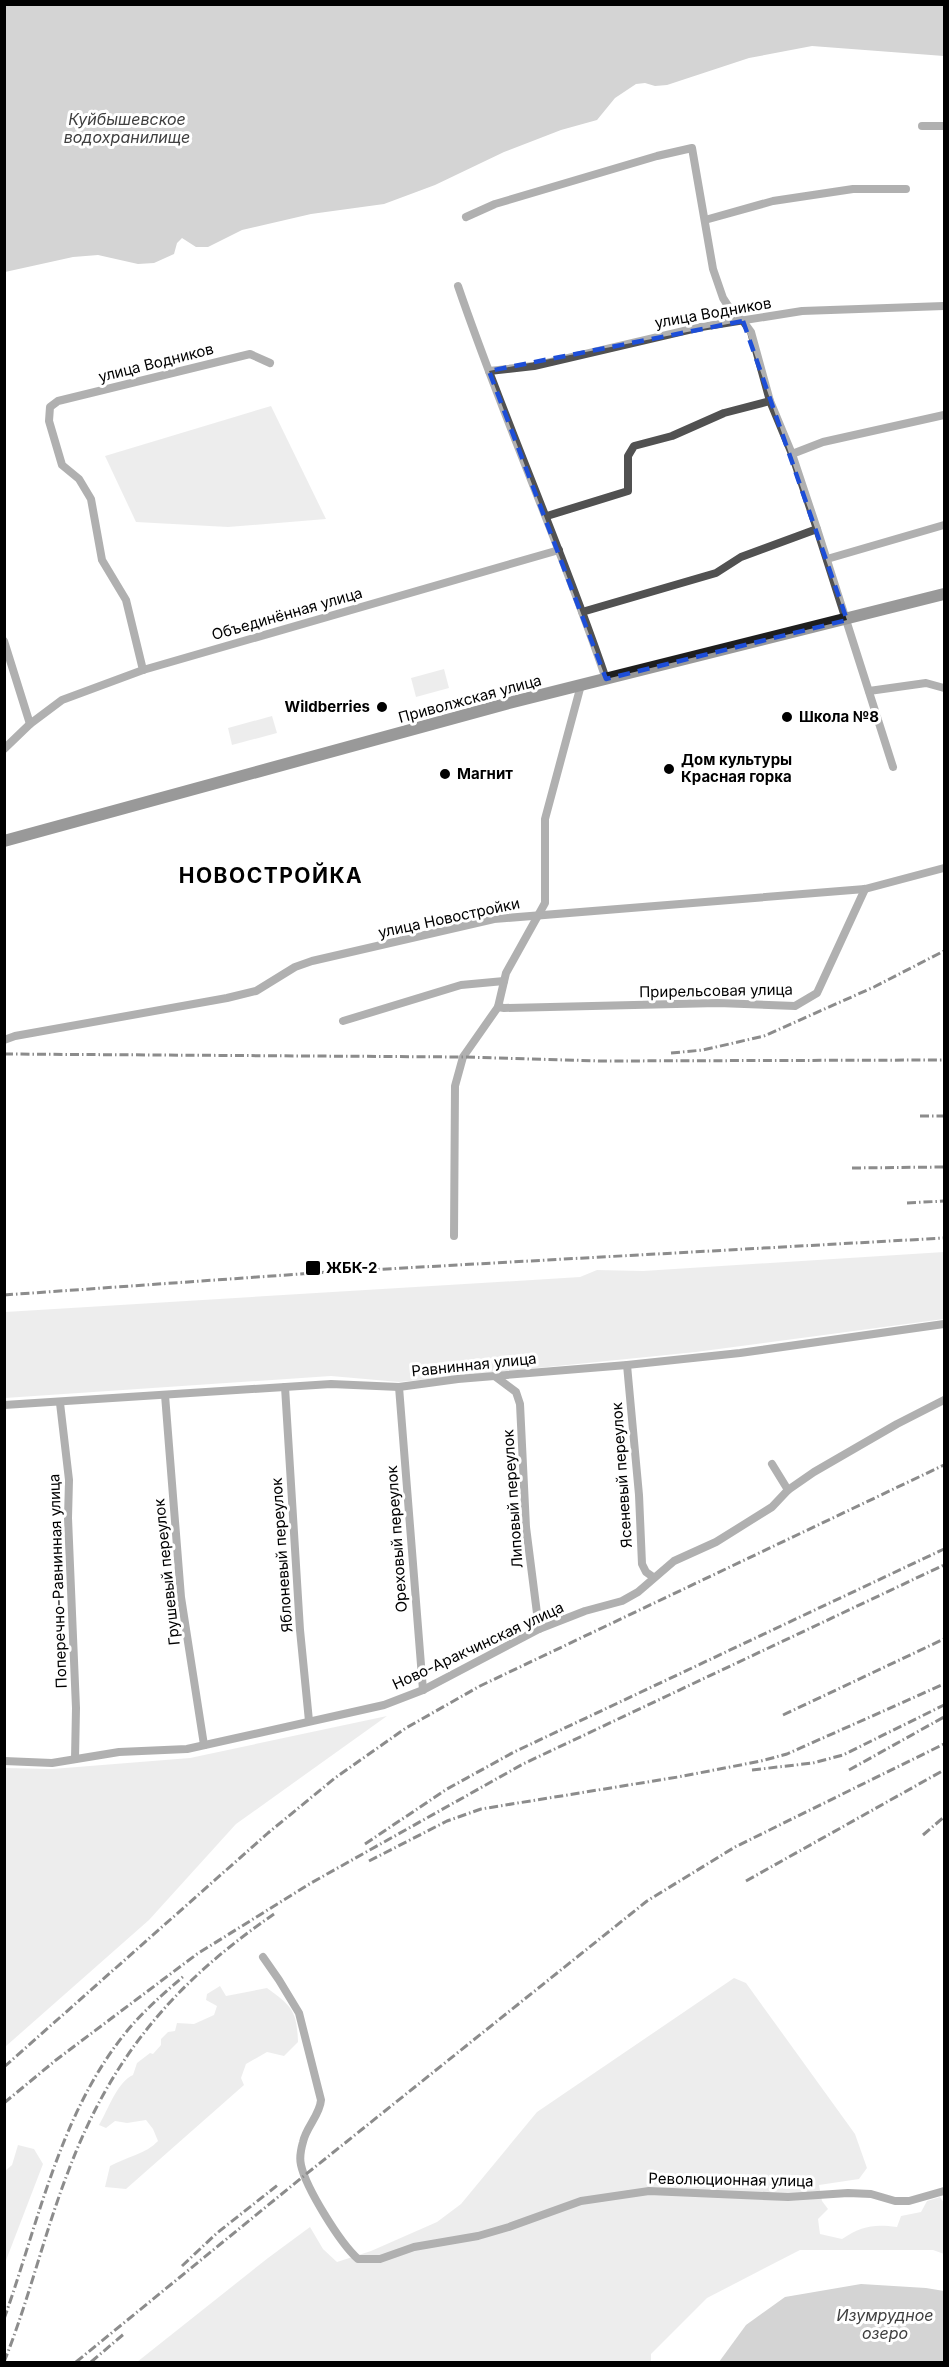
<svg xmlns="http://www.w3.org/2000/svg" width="949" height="2367" viewBox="0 0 949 2367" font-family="Inter,sans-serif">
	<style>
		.green { fill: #d8d8d8 }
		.water { fill: #9f9f9f }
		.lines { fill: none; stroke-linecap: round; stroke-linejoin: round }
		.minor { stroke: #515151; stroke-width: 8 }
		.secondary { stroke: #1e1e1e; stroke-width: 12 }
		.rail { stroke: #000; stroke-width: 3; stroke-dasharray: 9 3 1.5 3; stroke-linecap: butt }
		.marked { fill: none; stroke: #1d4ed8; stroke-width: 4.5; stroke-dasharray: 12 8; stroke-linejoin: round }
		.poi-dot { fill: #000; stroke: #fff; stroke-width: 2 }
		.labels { text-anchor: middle; stroke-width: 6; stroke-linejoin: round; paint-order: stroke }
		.street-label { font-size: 15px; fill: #000; stroke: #fff }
		.poi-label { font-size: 15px; font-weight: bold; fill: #000; stroke: #fff; text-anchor: start }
		.water-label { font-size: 16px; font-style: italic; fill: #404040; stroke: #fff }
		.district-label { font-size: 21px; font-weight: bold; letter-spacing: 1.5px; fill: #000; stroke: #fff }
	</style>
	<rect width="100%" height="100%" fill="#fff"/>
	<g class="green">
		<polygon points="271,406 326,519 228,527 136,522 105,456"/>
		<polygon points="444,669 449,688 416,697 411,678"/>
		<polygon points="272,716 277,733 232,745 228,728"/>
		<polygon points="944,1252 944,1319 696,1352 399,1382 331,1376 5,1398 5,1312 580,1277 597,1270 643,1271"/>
		<polygon points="387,1716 236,1824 149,1920 5,2047 5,1768 52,1769 190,1758"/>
		<path d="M734 1978 746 1983 855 2134 867 2168 859 2179 819 2185 822 2201 828 2209 818 2219 820 2234 842 2239C862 2226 873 2224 897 2227L901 2216 921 2212 927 2201 940 2197 944 2203V2254L933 2250H800L707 2298 651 2354V2362H137L268 2258 310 2227 323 2249 337 2262 371 2251 437 2222 461 2204 537 2112Z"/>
		<path d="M220 1986 226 1996 267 1988C292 2006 297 2011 298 2042L284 2056 267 2052 246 2064 241 2078 244 2085 126 2189 105 2187 110 2166C126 2157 146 2154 158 2141L153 2129 146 2120 127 2123 115 2121 106 2128 99 2125C108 2110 117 2082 133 2075L137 2063 150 2053 153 2054 161 2045V2039L168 2032 175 2031 177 2023 194 2024 214 2015 217 2006 206 2000 207 1994Z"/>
		<polygon points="18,2145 34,2149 43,2164 5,2263 5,2171 12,2165"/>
	</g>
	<g class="water">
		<polygon points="4,5 944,5 944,56 812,46 749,58 667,85 655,86 645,83 636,84 615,98 597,120 561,130 504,152 435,185 384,204 311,214 242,230 208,247 196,247 182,238 177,243 174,254 154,263 138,264 98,255 73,257 5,272"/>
		<polygon points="861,2284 926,2288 944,2291 944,2362 719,2362 746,2325 785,2297"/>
	</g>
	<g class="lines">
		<g class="minor">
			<polyline points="922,126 944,126"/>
			<polyline points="466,217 495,204 657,156 692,148 713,269 723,298 732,312 743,321 751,332 770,401 792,454 817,529 893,767"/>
			<polyline points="705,220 773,201 853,189 906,189"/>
			<path d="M458 286C503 418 561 546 606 679"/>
			<polyline points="489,371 534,366 701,327 802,311 944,306"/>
			<polyline points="792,454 823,442 944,415"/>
			<polyline points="547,516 628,491 628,456 634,446 672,436 724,413 770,401"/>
			<polyline points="827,559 944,525"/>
			<polyline points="582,612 716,573 741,557 817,529"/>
			<polyline points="4,641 30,724 62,700 143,670 559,550"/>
			<polyline points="143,670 126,600 102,560 91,499 79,479 62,465 49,421 50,407 58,401 250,354 270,363"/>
			<polyline points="869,691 926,683 944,688"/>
			<polyline points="4,749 30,724"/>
			<polyline points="498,1007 504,1008 718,1003 795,1006 817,993 865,889"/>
			<polyline points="343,1021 461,985 504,981"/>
			<polyline points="4,1040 15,1036 227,998 256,991 295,967 312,961 494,919 865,889 944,868"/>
			<polyline points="454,1236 455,1086 463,1057 498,1007 506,973 545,903 545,819 581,685"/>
			<polyline points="627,1365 639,1495 642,1564 646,1572 653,1577"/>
			<polyline points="496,1377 516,1392 520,1404 526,1527 539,1629"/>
			<polyline points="285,1387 300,1630 309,1721"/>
			<polyline points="399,1387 423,1690"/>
			<polyline points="165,1395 181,1597 204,1745"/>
			<polyline points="60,1403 69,1480 68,1518 76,1708 75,1759"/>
			<polyline points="4,1405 331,1384 399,1387 458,1379 627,1365 740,1353 944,1324"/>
			<polyline points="772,1464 788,1490"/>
			<polyline points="4,1761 52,1763 119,1752 187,1749 384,1705 423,1690 539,1629 585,1611 622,1601 638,1592 674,1561 716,1542 772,1507 788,1490 814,1472 897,1424 944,1400"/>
			<path d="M263 1957 279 1980 299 2013 321 2100C320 2115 306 2127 303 2142 301 2149 299 2157 301 2165 306 2188 340 2243 358 2259H380L414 2247 478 2236 509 2227 581 2201 649 2191 788 2197 848 2193 871 2194 895 2201H909L944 2191"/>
		</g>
		<polyline class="secondary" points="4,841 509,703 944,594"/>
		<g class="rail">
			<polyline points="671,1053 703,1050 764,1036 874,987 944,951"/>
			<polyline points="4,1054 463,1057 600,1061 944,1060"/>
			<polyline points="920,1116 944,1116"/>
			<polyline points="852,1168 944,1167"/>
			<polyline points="907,1203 944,1201"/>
			<polyline points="4,1295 314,1273 944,1238"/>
			<polyline points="783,1715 944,1639"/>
			<polyline points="752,1770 813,1763 843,1755 944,1705"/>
			<polyline points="849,1770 944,1717"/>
			<polyline points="923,1835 944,1817"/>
			<polyline points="365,1844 447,1789 514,1752 944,1549"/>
			<polyline points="369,1861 447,1821 481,1809 678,1777 761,1761 787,1754 944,1684"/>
			<polyline points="746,1881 944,1770"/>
			<polyline points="4,2067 268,1833 335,1778 406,1728 480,1686 944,1465"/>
			<polyline points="4,2103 56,2060 197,1954 311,1883 523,1764 944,1565"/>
			<polyline points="182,2266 217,2233 279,2184"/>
			<path d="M4 2319C38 2224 59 2117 123 2036 141 2013 163 1994 185 1975"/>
			<path d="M4 2362C29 2300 44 2234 68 2172 111 2057 174 1983 274 1914"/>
			<polyline points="76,2362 305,2175 647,1901 735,1847 944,1744"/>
			<polyline points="91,2362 125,2333"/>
		</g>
	</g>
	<path d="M0 0H949V2367H0ZM743 321 847 620 606 679 489 371Z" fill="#fff" fill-opacity=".55" fill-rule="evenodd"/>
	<path class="marked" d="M743 321 847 620 606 679 489 371Z"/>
	<g class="poi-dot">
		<circle cx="382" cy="707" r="6"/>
		<circle cx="787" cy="717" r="6"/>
		<circle cx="669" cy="769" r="6"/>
		<circle cx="445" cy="774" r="6"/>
		<rect x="305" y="1260" width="16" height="16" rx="3"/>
	</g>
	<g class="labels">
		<g class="street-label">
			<text transform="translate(713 313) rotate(-10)" y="5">улица Водников</text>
			<text transform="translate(156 363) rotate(-14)" y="5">улица Водников</text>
			<text transform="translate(287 614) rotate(-16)" y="5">Объединённая улица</text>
			<text transform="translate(470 699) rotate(-15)" y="5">Приволжская улица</text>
			<text transform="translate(449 918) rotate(-12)" y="5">улица Новостройки</text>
			<text transform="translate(716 991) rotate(-1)" y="5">Прирельсовая улица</text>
			<text transform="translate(474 1365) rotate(-6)" y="5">Равнинная улица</text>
			<text transform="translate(622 1475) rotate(-94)" y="5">Ясеневый переулок</text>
			<text transform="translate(513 1499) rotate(-94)" y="5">Липовый переулок</text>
			<text transform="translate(397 1539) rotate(-94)" y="5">Ореховый переулок</text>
			<text transform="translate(282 1555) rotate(-94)" y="5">Яблоневый переулок</text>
			<text transform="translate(167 1572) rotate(-96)" y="5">Грушевый переулок</text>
			<text transform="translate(58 1581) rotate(-92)" y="5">Поперечно-Равнинная улица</text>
			<text transform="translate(478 1646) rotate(-25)" y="5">Ново-Аракчинская улица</text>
			<text transform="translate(731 2180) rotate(1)" y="5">Революционная улица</text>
		</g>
		<g class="poi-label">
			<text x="370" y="712" text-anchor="end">Wildberries</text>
			<text x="799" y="722">Школа №8</text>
			<text x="681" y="765">Дом культуры<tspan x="681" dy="17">Красная горка</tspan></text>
			<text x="457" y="779">Магнит</text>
			<text x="326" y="1273">ЖБК-2</text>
		</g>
		<g class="water-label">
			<text x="127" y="125">Куйбышевское<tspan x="127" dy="18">водохранилище</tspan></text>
			<text x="885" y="2321">Изумрудное<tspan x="885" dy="18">озеро</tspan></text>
		</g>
		<g class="district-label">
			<text x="271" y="883">НОВОСТРОЙКА</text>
		</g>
	</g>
	<rect width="949" height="2367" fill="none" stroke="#000000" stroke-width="12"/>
</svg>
